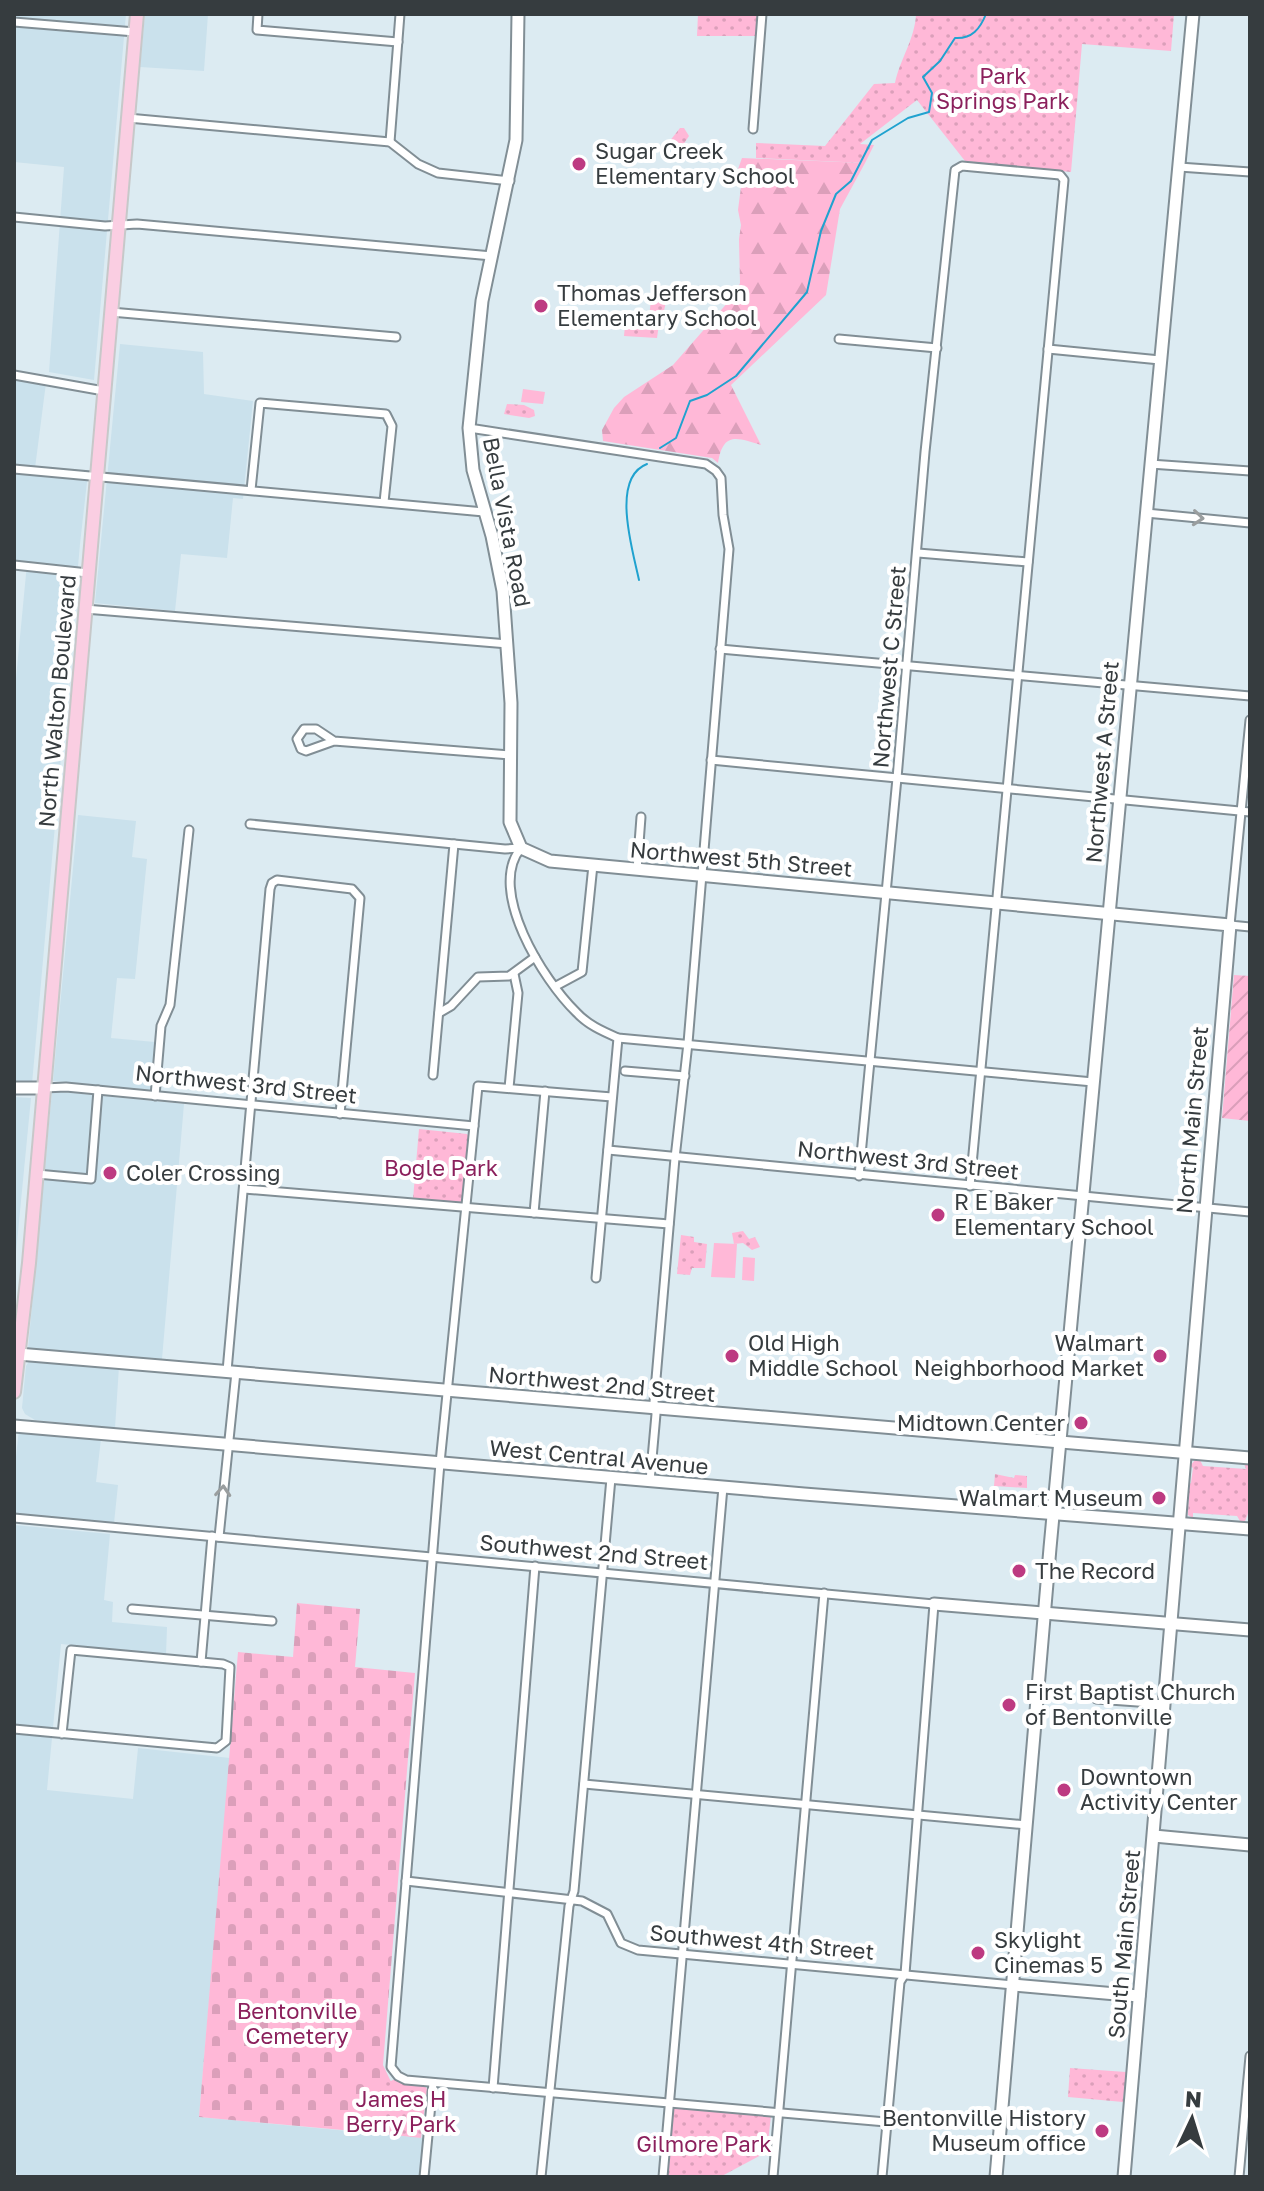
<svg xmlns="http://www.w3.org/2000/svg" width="1264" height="2191" viewBox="0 0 1264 2191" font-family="'Golos Text',sans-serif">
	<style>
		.built { fill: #cae1ec }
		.forest { fill: url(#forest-firs) }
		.cemetery { fill: url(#cemetery-stones) }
		.park { fill: url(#park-dots) }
		.garden { fill: url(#garden-furrows) }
		.pitch { fill: #ffb8d7 }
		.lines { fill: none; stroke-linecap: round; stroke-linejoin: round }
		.stream { stroke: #20a2cf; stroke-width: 2 }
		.street-casing { stroke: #818e95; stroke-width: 11 }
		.secondary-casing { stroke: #818e95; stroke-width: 15 }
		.primary-casing { stroke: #c7c8c9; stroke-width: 16 }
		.street { stroke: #fff; stroke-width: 7 }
		.secondary { stroke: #fff; stroke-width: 11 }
		.primary { stroke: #facee2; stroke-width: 12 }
		.oneway { stroke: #9a9e9f }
		.poi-dot { fill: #bd3a81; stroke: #fff; stroke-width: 3 }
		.labels { text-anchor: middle; stroke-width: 8; stroke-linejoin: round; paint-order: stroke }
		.park-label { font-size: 22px; fill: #8b205c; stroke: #fff }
		.poi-label { font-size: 22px; fill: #363c3f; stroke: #fff; text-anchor: start }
		.street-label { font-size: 22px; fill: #363c3f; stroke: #fff }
	</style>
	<defs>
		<pattern id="forest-firs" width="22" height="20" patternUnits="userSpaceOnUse" patternTransform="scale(2)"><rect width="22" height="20" fill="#ffb8d7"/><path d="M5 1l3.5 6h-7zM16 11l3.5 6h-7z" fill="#db9fba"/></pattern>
		<pattern id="cemetery-stones" width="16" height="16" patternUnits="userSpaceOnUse" patternTransform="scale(2)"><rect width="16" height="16" fill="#ffb8d7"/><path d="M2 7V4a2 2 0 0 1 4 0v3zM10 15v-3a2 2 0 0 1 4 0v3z" fill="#db9fba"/></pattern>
		<pattern id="park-dots" width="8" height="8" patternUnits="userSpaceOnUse" patternTransform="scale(2)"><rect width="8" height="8" fill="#ffb8d7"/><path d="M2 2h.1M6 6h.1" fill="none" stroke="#db9fba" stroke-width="1.8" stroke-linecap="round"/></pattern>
		<pattern id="garden-furrows" width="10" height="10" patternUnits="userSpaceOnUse" patternTransform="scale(2)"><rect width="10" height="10" fill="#ffb8d7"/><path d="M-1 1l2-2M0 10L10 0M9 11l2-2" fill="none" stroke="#db9fba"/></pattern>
	</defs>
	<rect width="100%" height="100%" fill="#dcebf2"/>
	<g class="built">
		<polygon points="14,14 126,14 94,380 49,372 64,167 14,162"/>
		<polygon points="145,14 208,14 204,71 140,67"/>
		<polygon points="120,344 203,352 204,394 253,401 243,499 233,498 227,558 181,554 175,611 95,603"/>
		<polygon points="14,378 46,383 35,468 88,473 80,544 32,1084 14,1082 14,699 27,564 14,562"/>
		<polygon points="78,815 136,821 132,857 147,859 135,979 117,978 111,1038 155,1042 150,1090 53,1081"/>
		<polygon points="52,1091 184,1104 162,1359 28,1349"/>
		<polygon points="14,1097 31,1098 14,1273"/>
		<polygon points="30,1360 119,1366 115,1428 96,1429 87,1425 35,1420 25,1414 22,1408 26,1366"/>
		<polygon points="19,1430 101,1439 96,1482 118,1485 114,1523 14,1513 14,1474"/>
		<polygon points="14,1525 110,1534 104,1600 113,1602 112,1622 167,1627 166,1654 61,1644 47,1790 133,1799 138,1748 230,1758 199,2117 424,2138 420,2177 18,2177 14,2166"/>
	</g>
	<path class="forest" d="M742 158 865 163 840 209 826 295 731 385 761 445C736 437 723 432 718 463L712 458 603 441 602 430 614 408 624 397 673 365 736 293 740 283 739 239 741 225 738 210 742 179 738 169Z"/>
	<polygon class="cemetery" points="297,1603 360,1609 355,1667 415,1673 383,2065 393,2086 376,2133 199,2117 238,1652 293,1657"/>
	<g class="park">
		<polygon points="698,14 757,14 756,36 697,36"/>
		<path d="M916 14H1174L1171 51 1082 44 1071 172 965 161 917 100 860 144 874 145 865 163 756 158V143L825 146 874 84 895 83C900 59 915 39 916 14Z"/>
		<polygon points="680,128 684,128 689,136 681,148 669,142"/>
		<polygon points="651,301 666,302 662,319 649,316"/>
		<polygon points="626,315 647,317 648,322 659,324 657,338 624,336"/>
		<polygon points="507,404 524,405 534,410 535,416 529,418 504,414"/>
		<polygon points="419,1129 467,1134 469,1137 462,1203 413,1199"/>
		<polygon points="743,1231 749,1239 755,1237 760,1247 752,1250 743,1243 734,1244 732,1233"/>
		<polygon points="681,1235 694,1237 694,1242 707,1244 705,1268 692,1268 690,1275 677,1274"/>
		<path d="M1200 1460 1203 1466 1246 1469 1244 1463 1250 1466C1250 1483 1253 1506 1245 1521H1240L1237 1516 1193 1513V1518L1188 1515 1189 1484 1191 1483 1193 1468 1190 1466 1195 1460Z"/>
		<polygon points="995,1474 1014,1478 1015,1475 1027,1476 1027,1488 994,1486"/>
		<polygon points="1070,2068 1126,2072 1123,2102 1068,2097"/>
		<polygon points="397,2078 423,2084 427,2089 421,2138 376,2133 381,2080 389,2082"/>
		<polygon points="673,2107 771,2115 767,2152 720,2177 667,2177"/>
	</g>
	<polygon class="garden" points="1234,975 1250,976 1250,1121 1222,1118"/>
	<g class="pitch">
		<polygon points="523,389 545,392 543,404 521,402"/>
		<polygon points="714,1243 737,1244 735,1278 711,1277"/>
		<polygon points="743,1257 755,1258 754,1281 742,1280"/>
	</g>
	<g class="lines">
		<g class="stream">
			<path d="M660 448 676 438 690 401 707 395 736 376 807 292 821 231 836 194 851 181 872 140 908 118 929 112 932 93 923 77 940 61 955 38C972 39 980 29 986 14"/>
			<path d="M639 580C633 551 610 478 647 464"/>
		</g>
		<defs>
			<g id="street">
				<polyline points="258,14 257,30 398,42"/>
				<polyline points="14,22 135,32"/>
				<polyline points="128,118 390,142 418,164 438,173 510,181"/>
				<polyline points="753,129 762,14"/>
				<polyline points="390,142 400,14"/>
				<polyline points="1179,167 1250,172"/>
				<polyline points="14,217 105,226 137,224 492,256"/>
				<polyline points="111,312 396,337"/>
				<polyline points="839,339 937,348"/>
				<polyline points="1048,349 1160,360"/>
				<polyline points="14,375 104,391"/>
				<polyline points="469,428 706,464 716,471 721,478 723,515 729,549 688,1043 675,1158 654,1402 656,1414 650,1481"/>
				<polyline points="1150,464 1250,471"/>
				<polyline points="14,469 484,512"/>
				<polyline points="251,490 260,403 386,414 392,426 384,502"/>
				<polyline points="1146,513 1250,523"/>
				<polyline points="918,553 1028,562"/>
				<polyline points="14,565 88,573"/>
				<polyline points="85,609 508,644"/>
				<polyline points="720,649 1250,696"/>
				<polyline points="1250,720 1230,925 1250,927"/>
				<polyline points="334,741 306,751 301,749 297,739 304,729 316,729 334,741 511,755"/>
				<polyline points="711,760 1250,812"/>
				<polyline points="250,824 505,849 521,848"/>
				<path d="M521 848C486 890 544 981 576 1012 588 1025 602 1031 618 1038L1093 1082"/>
				<polyline points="637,870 641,817"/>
				<polyline points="556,986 582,972 593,865"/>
				<polyline points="439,1013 451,1006 478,977 509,976 535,957"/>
				<polyline points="625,1071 685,1076"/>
				<polyline points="433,1075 454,844"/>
				<polyline points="44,1088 66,1087 474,1126"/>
				<polyline points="509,1088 518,993 514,974"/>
				<polyline points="155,1096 161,1026 170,1005 189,830"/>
				<polyline points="612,1097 478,1086 440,1463 391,2067 398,2076 406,2080 886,2122"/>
				<polyline points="608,1150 1250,1212"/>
				<polyline points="37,1174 91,1179 98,1090"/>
				<polyline points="859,1176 897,778 925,452 955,170 962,166 1060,175 1064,180 970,1186"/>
				<polyline points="244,1189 669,1224"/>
				<polyline points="534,1213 545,1091"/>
				<polyline points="596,1278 618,1038"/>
				<polyline points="227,1371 270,889 272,883 277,880 352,889 360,898 340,1114"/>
				<polyline points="14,1518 934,1604 905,1974 900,1982 882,2177"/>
				<polyline points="219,1537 236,1372"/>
				<polyline points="132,1609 272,1621"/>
				<polyline points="201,1662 212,1536"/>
				<polyline points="1096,1699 1165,1704"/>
				<polyline points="14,1729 217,1748 226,1741 230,1667 223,1664 71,1650 62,1734"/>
				<polyline points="584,1784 1027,1825"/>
				<polyline points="406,1881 582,1901 607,1914 621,1943 638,1950 1013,1985"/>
				<polyline points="493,2088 535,1566"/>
				<polyline points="424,2177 433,2083"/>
				<polyline points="541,2177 569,1906 574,1891 611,1478"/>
				<polyline points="663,2177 723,1487"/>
				<polyline points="773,2177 824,1593"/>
				<polyline points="1239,2177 1250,2056"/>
			</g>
			<g id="secondary">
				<polyline points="518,14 516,140 482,301 469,428 473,470 492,536 503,591 511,703 510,822 521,848 550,861 1230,925 1124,2177"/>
				<polyline points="14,1088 44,1088"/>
				<polyline points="18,1354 1250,1458"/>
				<polyline points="14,1426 804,1494 1250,1529"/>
				<polyline points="934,1604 1250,1630"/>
				<polyline points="1154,1836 1250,1845"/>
				<polyline points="1013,1985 1139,1996"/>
				<polyline points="996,2177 1050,1548 1193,14"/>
			</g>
			<polyline id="primary" points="14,1392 29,1263 137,14"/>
		</defs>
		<use href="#street" class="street-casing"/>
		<use href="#secondary" class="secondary-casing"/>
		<use href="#primary" class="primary-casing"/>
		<use href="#street" class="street"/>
		<use href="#secondary" class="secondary"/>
		<use href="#primary" class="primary"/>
	</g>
	<defs><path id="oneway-chevron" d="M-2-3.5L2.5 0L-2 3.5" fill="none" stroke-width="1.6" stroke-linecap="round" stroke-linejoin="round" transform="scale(2)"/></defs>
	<g class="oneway">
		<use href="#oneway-chevron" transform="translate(1198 518) rotate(5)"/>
		<use href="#oneway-chevron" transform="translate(223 1491) rotate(-86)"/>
	</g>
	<g class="poi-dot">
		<circle cx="579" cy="164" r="8"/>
		<circle cx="541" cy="306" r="8"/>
		<circle cx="110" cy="1173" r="8"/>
		<circle cx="938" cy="1215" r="8"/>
		<circle cx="732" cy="1356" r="8"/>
		<circle cx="1160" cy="1356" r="8"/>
		<circle cx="1081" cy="1423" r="8"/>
		<circle cx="1159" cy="1498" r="8"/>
		<circle cx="1019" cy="1571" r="8"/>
		<circle cx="1009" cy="1705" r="8"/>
		<circle cx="1064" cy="1790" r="8"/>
		<circle cx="978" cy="1953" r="8"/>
		<circle cx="1102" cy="2131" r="8"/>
	</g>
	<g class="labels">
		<g class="park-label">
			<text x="1003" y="84">Park<tspan x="1003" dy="25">Springs Park</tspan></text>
			<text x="441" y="1176">Bogle Park</text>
			<text x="297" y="2019">Bentonville<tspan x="297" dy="25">Cemetery</tspan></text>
			<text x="401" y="2107">James H<tspan x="401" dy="25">Berry Park</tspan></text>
			<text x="704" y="2152">Gilmore Park</text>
		</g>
		<g class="poi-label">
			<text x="595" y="159">Sugar Creek<tspan x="595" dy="25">Elementary School</tspan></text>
			<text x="557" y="301">Thomas Jefferson<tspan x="557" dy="25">Elementary School</tspan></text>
			<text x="126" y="1181">Coler Crossing</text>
			<text x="954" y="1210">R E Baker<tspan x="954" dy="25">Elementary School</tspan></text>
			<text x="748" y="1351">Old High<tspan x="748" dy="25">Middle School</tspan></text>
			<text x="1144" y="1351" text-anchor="end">Walmart<tspan x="1144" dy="25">Neighborhood Market</tspan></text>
			<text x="1065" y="1431" text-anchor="end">Midtown Center</text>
			<text x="1143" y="1506" text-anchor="end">Walmart Museum</text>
			<text x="1035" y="1579">The Record</text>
			<text x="1025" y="1700">First Baptist Church<tspan x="1025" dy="25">of Bentonville</tspan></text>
			<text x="1080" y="1785">Downtown<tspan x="1080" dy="25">Activity Center</tspan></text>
			<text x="994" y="1948">Skylight<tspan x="994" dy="25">Cinemas 5</tspan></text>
			<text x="1086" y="2126" text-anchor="end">Bentonville History<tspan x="1086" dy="25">Museum office</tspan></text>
		</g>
		<g class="street-label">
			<text transform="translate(507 522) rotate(79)" y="8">Bella Vista Road</text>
			<text transform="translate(889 667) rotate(-85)" y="8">Northwest C Street</text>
			<text transform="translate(57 701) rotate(-85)" y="8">North Walton Boulevard</text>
			<text transform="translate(1102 762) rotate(-85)" y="8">Northwest A Street</text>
			<text transform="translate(741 859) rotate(5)" y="8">Northwest 5th Street</text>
			<text transform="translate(246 1084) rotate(6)" y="8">Northwest 3rd Street</text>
			<text transform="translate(1192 1120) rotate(-85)" y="8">North Main Street</text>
			<text transform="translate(908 1160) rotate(6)" y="8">Northwest 3rd Street</text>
			<text transform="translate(602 1384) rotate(5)" y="8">Northwest 2nd Street</text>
			<text transform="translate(599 1457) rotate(5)" y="8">West Central Avenue</text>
			<text transform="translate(594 1552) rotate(5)" y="8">Southwest 2nd Street</text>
			<text transform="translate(762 1942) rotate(5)" y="8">Southwest 4th Street</text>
			<text transform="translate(1124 1944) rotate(-85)" y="8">South Main Street</text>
		</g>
	</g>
	<rect width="1264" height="2191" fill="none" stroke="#363c3f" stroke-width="32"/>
	<g transform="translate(1192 2119) rotate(4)" stroke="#ffffff" stroke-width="6" paint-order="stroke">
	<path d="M0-6L14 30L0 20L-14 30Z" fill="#363c3f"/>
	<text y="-12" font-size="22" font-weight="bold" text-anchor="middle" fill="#363c3f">N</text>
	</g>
</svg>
